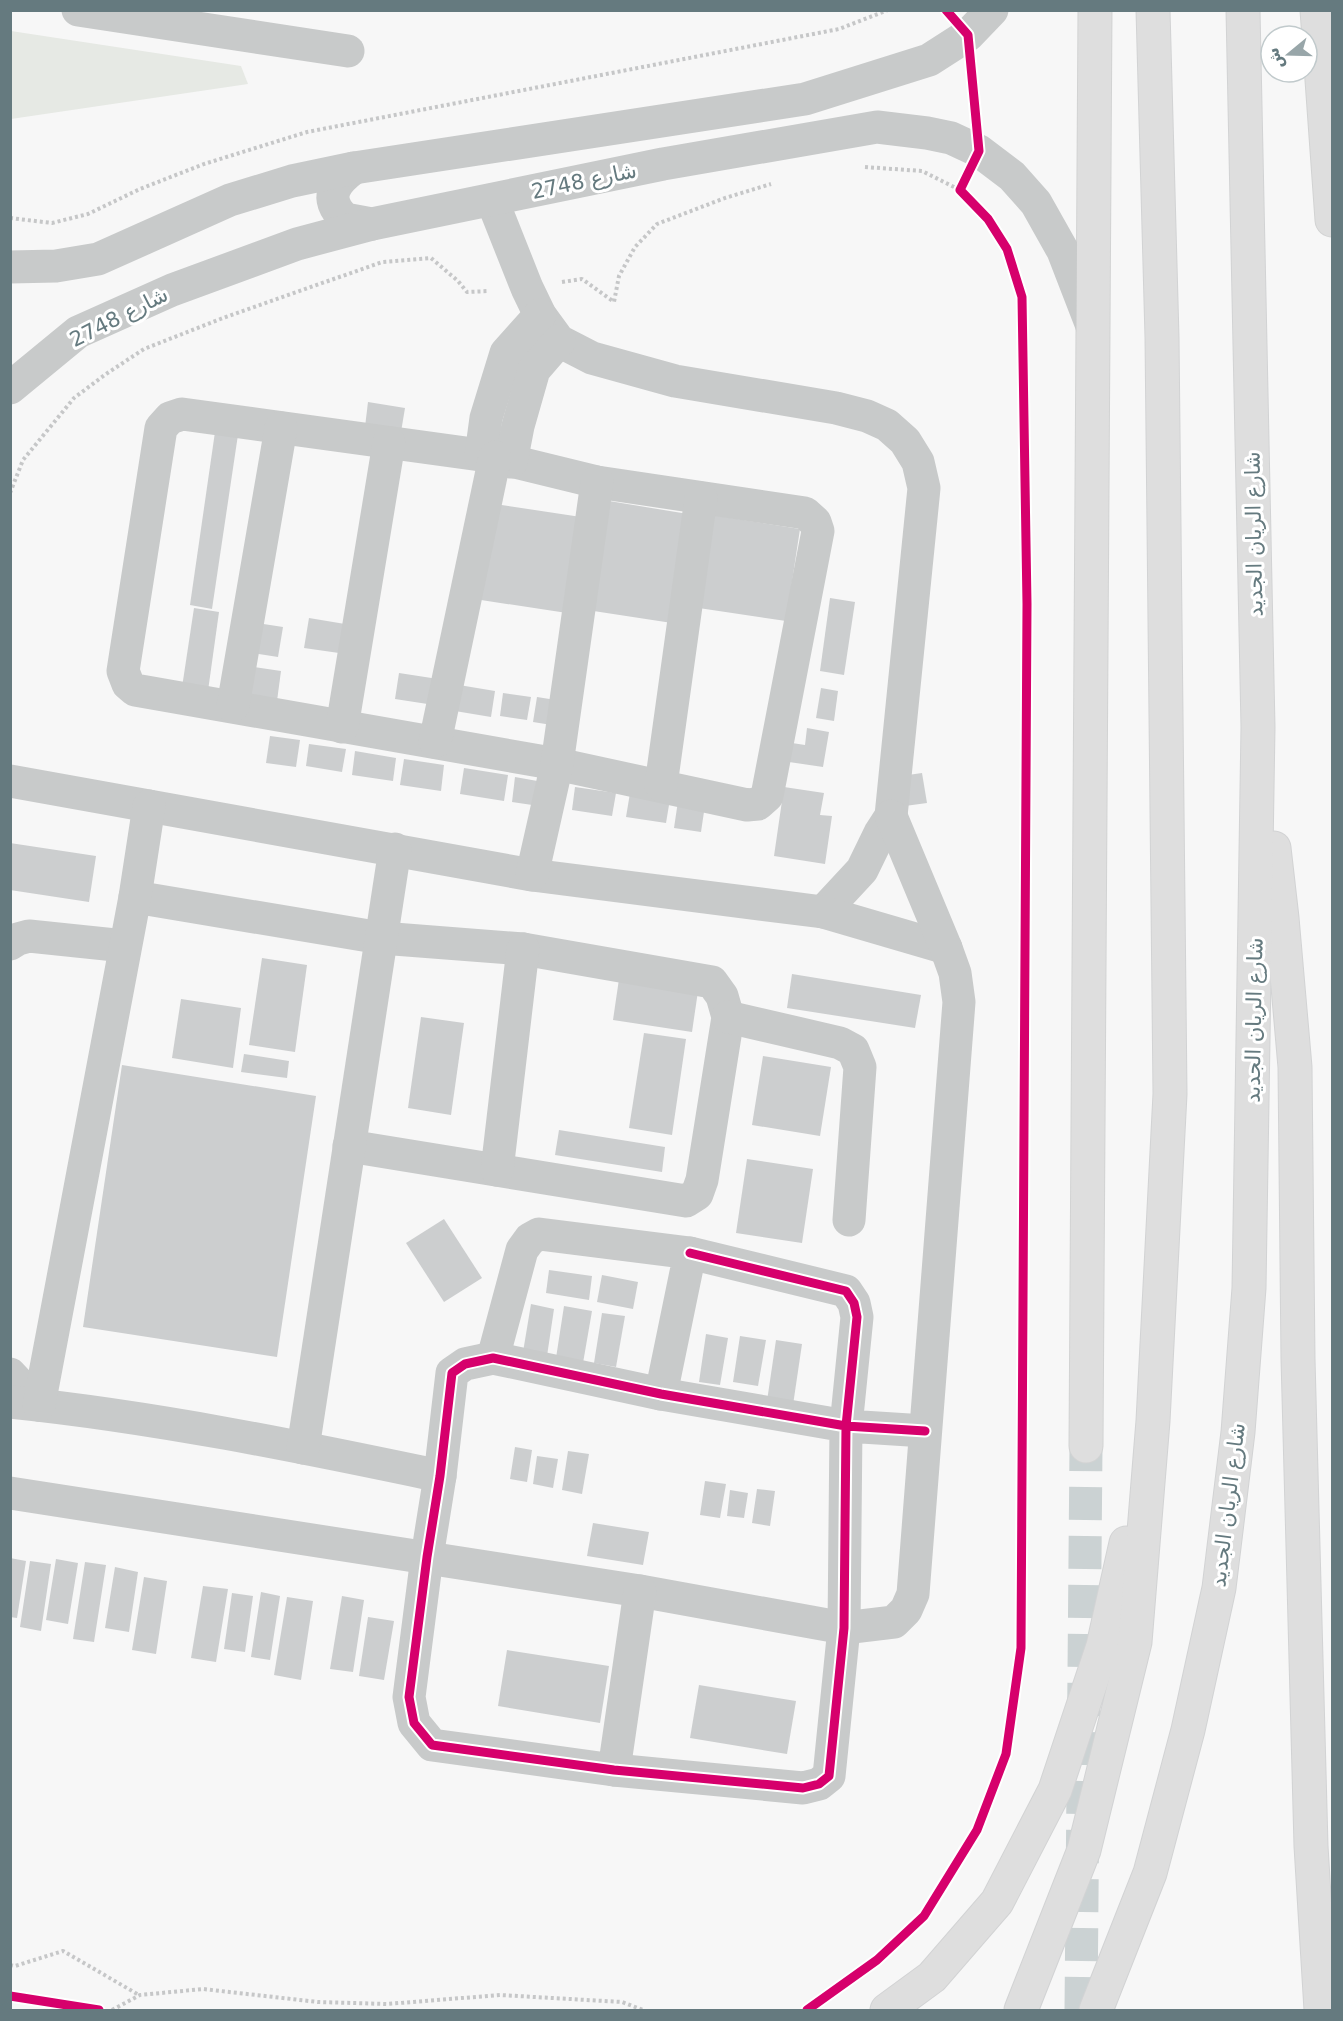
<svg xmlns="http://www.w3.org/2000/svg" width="1343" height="2021" viewBox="0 0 1343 2021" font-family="'DejaVu Sans','Noto Naskh Arabic',sans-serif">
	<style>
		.green { fill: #e6e9e4 }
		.building { fill: #cccecf }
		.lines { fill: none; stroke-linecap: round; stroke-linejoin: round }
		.highway-tunnel { stroke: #cbd2d3; stroke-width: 33; stroke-dasharray: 33 16; stroke-linecap: butt }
		.major-casing { stroke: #d2d3d4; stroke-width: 35 }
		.highway-casing { stroke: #d2d3d3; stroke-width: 35 }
		.path { stroke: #c6c7c8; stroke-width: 4; stroke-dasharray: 3 3; stroke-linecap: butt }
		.minor { stroke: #c8caca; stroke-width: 33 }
		.major { stroke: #dedede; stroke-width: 33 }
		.highway { stroke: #dedede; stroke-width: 33 }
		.cycleway-casing { stroke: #fff; stroke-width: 13 }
		.cycleway { stroke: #d6006c; stroke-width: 9 }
		.labels { text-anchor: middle; stroke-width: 6; stroke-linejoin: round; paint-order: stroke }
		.street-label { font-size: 21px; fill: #657a7f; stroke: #fff }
	</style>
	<rect width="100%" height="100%" fill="#f7f7f7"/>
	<polygon class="green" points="11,31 241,66 248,84 11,119"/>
	<g class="building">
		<polygon points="368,402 405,408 401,432 365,427"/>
		<polygon points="216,425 239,428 212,609 190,605"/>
		<polygon points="603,500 688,514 672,623 587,610"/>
		<polygon points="495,504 581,517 567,613 481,600"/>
		<polygon points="706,514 800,529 786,621 692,607"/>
		<polygon points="830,598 855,602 844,675 820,671"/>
		<polygon points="194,608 219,612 207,698 181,694"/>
		<polygon points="309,618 351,625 346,654 304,648"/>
		<polygon points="257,623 283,627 278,657 252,653"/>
		<polygon points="254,667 281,671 277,701 250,697"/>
		<polygon points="399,673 438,679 434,705 395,699"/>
		<polygon points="453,684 495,691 491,717 449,710"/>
		<polygon points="821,688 838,691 834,721 816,718"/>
		<polygon points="503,693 531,697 527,720 500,716"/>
		<polygon points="537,697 562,701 558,726 533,722"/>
		<polygon points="807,728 829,732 823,767 789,762 792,743 805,745"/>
		<polygon points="270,736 300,740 296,767 266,763"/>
		<polygon points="309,744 346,749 342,772 306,766"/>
		<polygon points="355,751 396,758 393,781 352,775"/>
		<polygon points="404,759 444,765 441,791 400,785"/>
		<polygon points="464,768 508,775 504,801 460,794"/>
		<polygon points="922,773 927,803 905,806 901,776"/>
		<polygon points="515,777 543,782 539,806 512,802"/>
		<polygon points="575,787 616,793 612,816 572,810"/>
		<polygon points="784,787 824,793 820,815 832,816 825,864 774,856"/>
		<polygon points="630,793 670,799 666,823 626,817"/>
		<polygon points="678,801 705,805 701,832 674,828"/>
		<polygon points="10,843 96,856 89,902 10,890"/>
		<polygon points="262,958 307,965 295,1052 249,1045"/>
		<polygon points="792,974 921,995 915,1028 787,1008"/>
		<polygon points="619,979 698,991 692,1032 613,1020"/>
		<polygon points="181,999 241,1008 233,1068 172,1058"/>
		<polygon points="421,1017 464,1023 451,1115 408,1108"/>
		<polygon points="644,1033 686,1039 672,1135 629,1128"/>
		<polygon points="244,1054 289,1061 287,1078 241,1072"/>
		<polygon points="763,1056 831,1067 820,1136 752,1125"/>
		<polygon points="122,1065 316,1096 277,1357 83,1327"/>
		<polygon points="559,1130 665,1147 662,1172 555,1155"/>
		<polygon points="747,1159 813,1169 802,1243 736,1233"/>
		<polygon points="444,1219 482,1278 444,1302 406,1243"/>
		<polygon points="549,1270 592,1276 589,1300 546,1293"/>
		<polygon points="602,1275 638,1282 633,1309 597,1302"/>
		<polygon points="531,1304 554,1309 547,1356 523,1352"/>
		<polygon points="564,1306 592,1311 583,1363 556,1358"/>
		<polygon points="602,1313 625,1316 616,1367 594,1363"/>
		<polygon points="706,1334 728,1338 720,1385 699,1382"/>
		<polygon points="740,1336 766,1340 758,1386 733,1382"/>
		<polygon points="776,1340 802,1344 793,1405 767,1401"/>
		<polygon points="515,1447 532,1450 527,1482 510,1479"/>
		<polygon points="568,1451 589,1454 582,1494 562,1490"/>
		<polygon points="537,1456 558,1459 553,1488 533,1484"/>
		<polygon points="705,1481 726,1484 720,1518 700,1515"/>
		<polygon points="757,1489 775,1491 770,1526 752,1523"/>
		<polygon points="730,1490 748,1493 744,1518 727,1516"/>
		<polygon points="593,1523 649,1532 643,1565 587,1556"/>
		<polygon points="10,1558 26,1561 17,1618 10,1617"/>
		<polygon points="56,1559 78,1563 68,1624 46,1620"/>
		<polygon points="30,1561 51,1564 41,1631 20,1627"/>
		<polygon points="85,1562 106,1565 94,1642 73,1639"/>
		<polygon points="115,1567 138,1572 129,1632 105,1628"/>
		<polygon points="144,1577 167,1581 156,1654 132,1650"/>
		<polygon points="203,1586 228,1589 216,1662 191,1658"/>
		<polygon points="261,1592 280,1596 270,1660 251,1657"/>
		<polygon points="232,1593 253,1596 245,1652 224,1649"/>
		<polygon points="342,1596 364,1600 353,1672 330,1669"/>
		<polygon points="287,1597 313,1601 301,1680 274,1675"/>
		<polygon points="368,1617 394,1621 384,1680 359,1676"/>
		<polygon points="507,1650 609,1666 600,1723 498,1706"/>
		<polygon points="699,1685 796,1701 787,1754 690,1738"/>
	</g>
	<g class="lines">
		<polyline class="highway-tunnel" points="1081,2010 1086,1446"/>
		<defs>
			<g id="major">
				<polyline points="1274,848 1282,918 1295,1067 1298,1359 1311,1846 1321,2010"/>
				<polyline points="887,2010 932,1977 997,1902 1055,1790 1103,1646 1126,1543"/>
				<polyline points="1021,2010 1084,1850 1135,1642 1153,1421 1170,1094 1162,337 1153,10"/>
				<polyline points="1096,2010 1150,1873 1188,1730 1219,1588 1238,1432 1249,1288 1258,727 1243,10"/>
			</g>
			<g id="highway">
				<polyline points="1317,10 1332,220"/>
				<polyline points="1086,1446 1095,10"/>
			</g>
		</defs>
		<use href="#major" class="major-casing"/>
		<use href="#highway" class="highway-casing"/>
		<g class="path">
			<polyline points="865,167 922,171 960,190"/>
			<polyline points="10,218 52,223 88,214 140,189 204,164 307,132 839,29 888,10"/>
			<polyline points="562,282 582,279 614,302 619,276 635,247 657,224 725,198 771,184"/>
			<polyline points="10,493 23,460 74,398 106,374 144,349 223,318 382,262 431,258 458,281 467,292 489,291"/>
			<polyline points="10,1965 15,1966 63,1951 139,1995"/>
			<polyline points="112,2010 140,1995 203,1989 318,2002 387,2004 500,1995 622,2002 643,2010"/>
		</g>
		<g class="minor">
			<polyline points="78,10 348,51"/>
			<path d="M354 168C334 183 323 198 345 219L372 224"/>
			<polyline points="492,200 527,288 540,315 559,341 592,358 675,381 836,408 867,416 887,425 905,441 918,462 924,488 891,816 880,833 862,870 823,912"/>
			<polyline points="10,267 56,266 98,259 230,200 292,181 354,168 805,99 929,60 968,35 992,10"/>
			<polyline points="10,388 78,332 172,290 297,244 372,224 663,164 877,127 927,133 951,138 979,151 1012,176 1036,203 1063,251 1092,326"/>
			<polygon points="182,414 495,457 597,482 805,513 815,522 818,531 767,796 758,804 747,805 557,764 135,690 128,684 123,671 161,428 170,418"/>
			<polyline points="481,455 486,418 506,353 540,315"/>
			<polyline points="511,462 518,426 534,370 559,341"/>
			<polyline points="233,706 281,428"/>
			<polyline points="342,727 389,443"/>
			<polyline points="435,742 495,457"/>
			<polyline points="10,781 532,875 823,912 946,948"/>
			<polyline points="661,785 701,498"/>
			<polyline points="532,875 557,764 597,482"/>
			<polyline points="135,897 381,938 523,949 712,982 722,996 728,1017 702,1180 697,1194 686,1201 349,1146"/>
			<polyline points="10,944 18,939 29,936 125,946"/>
			<polyline points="728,1017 840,1043 853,1050 860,1067 849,1220"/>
			<polyline points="497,1170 523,949"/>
			<polyline points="690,1253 846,1291 854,1303 857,1317 846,1426 844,1628 829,1776 819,1784 803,1788 614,1770 432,1745 414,1723 409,1697 427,1557 440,1476 452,1373 465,1364 493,1358 661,1394 846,1426 925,1431"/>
			<polyline points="493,1358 522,1250 530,1239 539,1234 690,1253 661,1394"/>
			<polyline points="10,1374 39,1405"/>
			<path d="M10 1402C155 1417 297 1446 440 1476"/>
			<polyline points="39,1405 135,897 149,806"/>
			<polyline points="303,1448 395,849"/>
			<polyline points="10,1493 640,1591 844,1628 894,1622 906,1610 913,1594 959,1002 955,973 946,948 891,816"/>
			<polyline points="614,1770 640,1591"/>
		</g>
		<use href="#major" class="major"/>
		<use href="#highway" class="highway"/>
		<defs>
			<g id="cycleway">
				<polyline points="690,1253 846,1291 854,1303 857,1317 846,1426 844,1628 829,1776 819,1784 803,1788 614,1770 432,1745 414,1723 409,1697 427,1557 440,1476 452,1373 465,1364 493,1358 661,1394 846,1426 925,1431"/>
				<polyline points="10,1996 99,2010"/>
				<polyline points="807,2010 877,1960 924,1916 977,1830 1006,1754 1021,1648 1027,604 1022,297 1007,249 988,219 960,190 979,151 968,35 946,10"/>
			</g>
		</defs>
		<use href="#cycleway" class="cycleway-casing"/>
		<use href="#cycleway" class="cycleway"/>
	</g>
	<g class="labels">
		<g class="street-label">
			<text transform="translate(584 181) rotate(-12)" y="7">شارع 2748</text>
			<text transform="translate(119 317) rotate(-27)" y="7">شارع 2748</text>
			<text transform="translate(1254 534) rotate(-91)" y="7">شارع الريان الجديد</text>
			<text transform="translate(1254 1020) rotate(-89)" y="7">شارع الريان الجديد</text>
			<text transform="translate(1228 1505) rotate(-83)" y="7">شارع الريان الجديد</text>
		</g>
	</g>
	<rect width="1343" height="2021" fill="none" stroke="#657a7f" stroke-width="24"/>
	<g transform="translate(1289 54) rotate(251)"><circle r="28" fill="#ffffff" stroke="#c1cacc" stroke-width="1.5"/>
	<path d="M0-4.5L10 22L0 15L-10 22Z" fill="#98a6a9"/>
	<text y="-9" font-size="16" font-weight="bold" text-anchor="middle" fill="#657a7f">ش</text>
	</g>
</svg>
